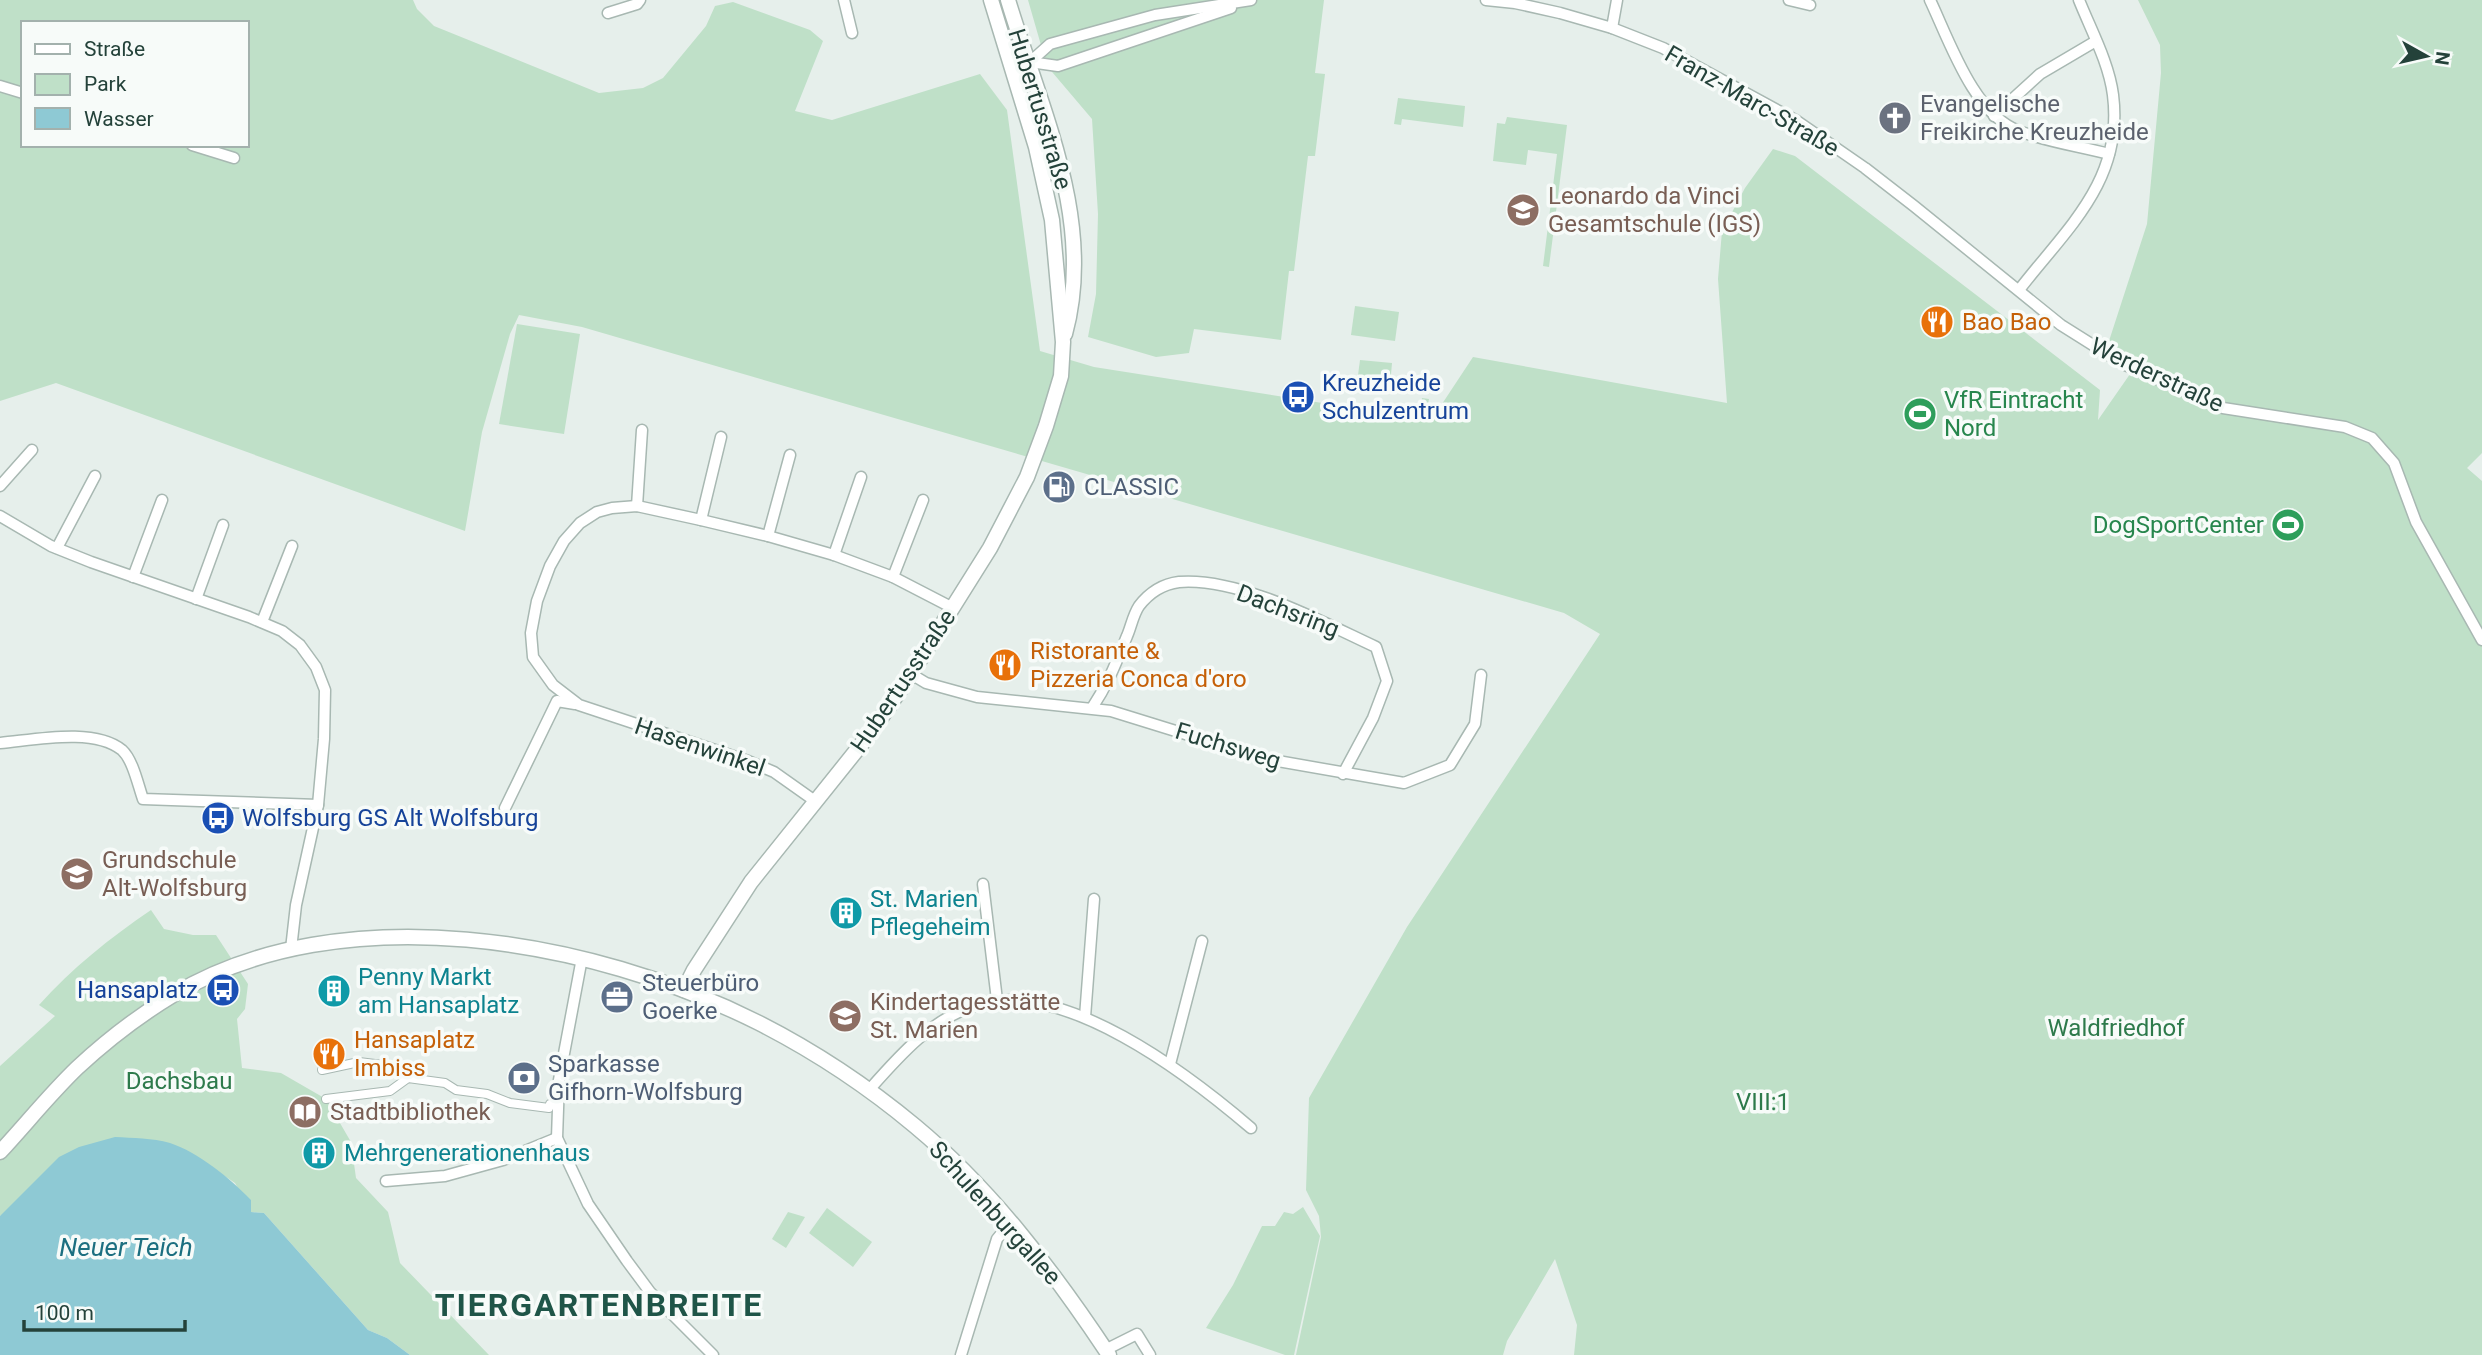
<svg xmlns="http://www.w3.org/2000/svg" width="2482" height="1355" viewBox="0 0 2482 1355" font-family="Roboto,sans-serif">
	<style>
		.green { fill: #bfe0c8; fill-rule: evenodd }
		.water { fill: #8ec9d4 }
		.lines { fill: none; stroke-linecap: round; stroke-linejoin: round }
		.pedestrian-casing { stroke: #a8b8b2; stroke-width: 10 }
		.minor-casing { stroke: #a8b8b2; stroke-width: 13 }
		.tertiary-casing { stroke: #a8b8b2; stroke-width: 17 }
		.pedestrian { stroke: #fff; stroke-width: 8 }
		.minor { stroke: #fff; stroke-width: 10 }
		.tertiary { stroke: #fff; stroke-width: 14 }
		.labels { text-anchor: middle; stroke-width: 7; stroke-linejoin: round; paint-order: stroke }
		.street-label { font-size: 24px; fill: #24423a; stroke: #f7fbf9 }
		.worship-label { font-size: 24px; fill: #5b616d; stroke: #f7fbf9; text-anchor: start }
		.education-label { font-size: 24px; fill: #785e54; stroke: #f7fbf9; text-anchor: start }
		.food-label { font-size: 24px; fill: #c56008; stroke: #f7fbf9; text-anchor: start }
		.transit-label { font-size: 24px; fill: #164399; stroke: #f7fbf9; text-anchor: start }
		.leisure-label { font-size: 24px; fill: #27864d; stroke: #f7fbf9; text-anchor: start }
		.service-label { font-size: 24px; fill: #4e5e75; stroke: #f7fbf9; text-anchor: start }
		.culture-label { font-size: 24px; fill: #0d838f; stroke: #f7fbf9; text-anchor: start }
		.park-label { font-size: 24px; fill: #2d7a4b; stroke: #f7fbf9 }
		.water-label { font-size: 26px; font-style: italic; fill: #1c6f80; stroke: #f7fbf9 }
		.district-label { font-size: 32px; font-weight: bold; letter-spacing: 2px; fill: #1f5548; stroke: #f7fbf9 }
	</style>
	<rect width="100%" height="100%" fill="#e6efeb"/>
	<g class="green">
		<path d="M0 0H413L417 9 434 26 599 93 643 88 663 78 706 26 715 6 733 2 810 30 823 41 795 111 832 120 980 74 1007 110 1040 351 1094 367 1335 405 1396 412 1397 408 1420 412 1422 398 1429 399 1428 404 1440 407 1473 357 1727 403 1718 279 1722 231 1745 188 1773 149 1795 156 2100 390 2098 420 2137 364 2109 341 2147 224 2161 73 2160 45 2138 0H2482V453L2467 468 2482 481V1355H1574L1577 1325 1555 1259 1507 1341 1503 1355H1296L1321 1237 1319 1216 1306 1190 1309 1098 1407 927 1600 634 1564 613 582 327 519 315 510 334 482 432 465 531 56 383 0 401ZM23 23H247V145H23Z"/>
		<polygon points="1028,0 1324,0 1315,73 1325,74 1315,156 1308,156 1294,271 1289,271 1281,340 1194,329 1189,353 1156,357 1088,337 1096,294 1098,214 1092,119 1047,66"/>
		<polygon points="1398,98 1465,106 1463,127 1402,119 1401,125 1394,124"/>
		<polygon points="1507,117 1567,125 1549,267 1543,266 1557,154 1528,150 1526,165 1493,161 1497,123 1505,124"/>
		<polygon points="1355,306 1399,312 1395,341 1351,335"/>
		<polygon points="517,324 580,334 564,434 499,424"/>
		<polygon points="1360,360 1392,363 1390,386 1357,383"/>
		<path d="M151 910 164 929 193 935H216L248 984 245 1009 237 1019 242 1068 281 1073 326 1099 351 1142 356 1178 388 1212 400 1263 489 1355H410L387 1338 368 1330 264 1213 251 1212 235 1183 201 1160 171 1144 0 1216V1066L55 1016 39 1005C72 968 110 938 151 910Z"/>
		<polygon points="1303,1207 1320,1236 1294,1355 1285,1355 1206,1328 1233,1285 1262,1226 1275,1226 1284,1212 1293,1214"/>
		<polygon points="827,1208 872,1242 853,1267 809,1233"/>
		<polygon points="788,1212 805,1217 786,1248 772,1239"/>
	</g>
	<path class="water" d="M115 1137C133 1138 152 1138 170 1143 198 1152 231 1179 251 1200V1212L264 1213 368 1330 387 1338 410 1355H0V1216L59 1157 79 1147Z"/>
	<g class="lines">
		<defs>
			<g id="pedestrian">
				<polyline points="322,1070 359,1062 391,1066 408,1078"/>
				<polyline points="326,1099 390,1091 408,1078 445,1083 456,1090 487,1094 510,1103 549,1108 550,1104 557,1104"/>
			</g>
			<g id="minor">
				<polyline points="844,0 852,33"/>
				<polyline points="1486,0 1515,3 1560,13 1612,28 1663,48 1797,121 1865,168 1914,206 2061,325 2123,364 2223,408 2345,427 2372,438 2394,463 2416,522 2482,640"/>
				<polyline points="1789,0 1810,5"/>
				<path d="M1930 0C1949 40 1974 115 2019 131 2048 142 2079 146 2109 154"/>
				<polyline points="608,13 637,4 640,0"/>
				<polyline points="1612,28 1617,0"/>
				<polyline points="1030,62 1058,66 1231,8"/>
				<polyline points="1013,69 1030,62 1050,44 1155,15 1251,0"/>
				<polyline points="0,86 23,93"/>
				<polyline points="1994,116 2040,74 2096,41"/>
				<polyline points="192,145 234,158"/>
				<path d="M2019 290C2066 229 2124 181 2113 95 2109 63 2091 30 2079 0"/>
				<polyline points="0,486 32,450"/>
				<polyline points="637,506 642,430"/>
				<polyline points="0,516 51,546 91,562 249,617 282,631 300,645 316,667 325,690 324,739 318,805 296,905 291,949"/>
				<polyline points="701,520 721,437"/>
				<polyline points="768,536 790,455"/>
				<polyline points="57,548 95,476"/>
				<polyline points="834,555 861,477"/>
				<polyline points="133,577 162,500"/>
				<polyline points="893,577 923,500"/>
				<polyline points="196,599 223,525"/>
				<polyline points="262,622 292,546"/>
				<polyline points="911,674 926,683 977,697 1111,711 1266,759 1404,783 1450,765 1475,724 1481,675"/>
				<path d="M1092 708C1108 684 1116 663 1127 636 1131 627 1133 615 1139 606 1149 593 1163 584 1179 582 1239 577 1322 622 1376 647L1387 681 1373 718 1343 774"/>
				<path d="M0 743C34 740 94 727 122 750 133 760 138 785 143 799L318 805"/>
				<polyline points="815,801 774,772 748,761 579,705 553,685 533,657 531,633 537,601 550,566 564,541 580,523 597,512 612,508 637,506 701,520 768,536 834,555 893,577 953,608"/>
				<polyline points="505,808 557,701 575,704"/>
				<polyline points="983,884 997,1000"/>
				<polyline points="582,958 559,1080 557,1138 588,1204 627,1261 650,1292 713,1355"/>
				<polyline points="1085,1017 1094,899"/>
				<polyline points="1170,1064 1202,941"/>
				<path d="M869 1090C899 1056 932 1018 977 1005 1063 978 1189 1075 1251 1128"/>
				<polyline points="386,1181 445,1176 503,1160 557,1138"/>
				<polyline points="1105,1350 1137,1334 1150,1355"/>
				<polyline points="961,1355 997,1239 1010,1223"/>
			</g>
			<g id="tertiary">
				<path d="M1008 0C1040 107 1096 221 1065 334"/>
				<polyline points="684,990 694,970 751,882 872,731 911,674 990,548 1027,477 1046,426 1061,376 1063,342 1052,220 1036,147 991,0"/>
				<path d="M0 1152C26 1124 50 1094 77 1068 106 1041 140 1015 173 995 342 894 592 939 759 1023 814 1051 867 1086 915 1126 992 1190 1054 1272 1109 1355"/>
			</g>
		</defs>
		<use href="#pedestrian" class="pedestrian-casing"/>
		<use href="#minor" class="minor-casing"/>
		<use href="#tertiary" class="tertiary-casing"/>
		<use href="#pedestrian" class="pedestrian"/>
		<use href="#minor" class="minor"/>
		<use href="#tertiary" class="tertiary"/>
	</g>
	<defs>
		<symbol id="church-disc" viewBox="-11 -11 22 22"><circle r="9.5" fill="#6b7280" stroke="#f7fbf9"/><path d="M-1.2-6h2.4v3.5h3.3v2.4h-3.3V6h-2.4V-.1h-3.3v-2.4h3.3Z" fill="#fff"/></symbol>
		<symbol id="school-disc" viewBox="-11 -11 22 22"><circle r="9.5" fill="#8d6e63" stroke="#f7fbf9"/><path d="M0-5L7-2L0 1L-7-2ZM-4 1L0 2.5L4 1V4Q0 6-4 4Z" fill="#fff"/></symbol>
		<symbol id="restaurant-disc" viewBox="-11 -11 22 22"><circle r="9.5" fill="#e8710a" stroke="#f7fbf9"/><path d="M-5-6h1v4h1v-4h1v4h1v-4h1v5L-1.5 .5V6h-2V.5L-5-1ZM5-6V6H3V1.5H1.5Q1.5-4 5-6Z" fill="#fff"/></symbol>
		<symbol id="bus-disc" viewBox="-11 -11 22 22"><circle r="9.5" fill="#1a4fb4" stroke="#f7fbf9"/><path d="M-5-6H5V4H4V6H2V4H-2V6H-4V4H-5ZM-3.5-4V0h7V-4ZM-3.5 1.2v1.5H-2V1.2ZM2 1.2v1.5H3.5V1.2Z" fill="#fff"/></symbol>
		<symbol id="stadium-disc" viewBox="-11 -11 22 22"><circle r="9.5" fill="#2e9e5b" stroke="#f7fbf9"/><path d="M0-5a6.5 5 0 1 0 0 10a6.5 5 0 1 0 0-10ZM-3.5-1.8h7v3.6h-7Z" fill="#fff"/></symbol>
		<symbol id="fuel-disc" viewBox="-11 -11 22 22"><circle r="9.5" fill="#5c6f8a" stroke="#f7fbf9"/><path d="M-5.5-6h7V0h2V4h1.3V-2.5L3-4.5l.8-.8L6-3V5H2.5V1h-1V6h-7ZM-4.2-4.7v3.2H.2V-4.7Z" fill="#fff"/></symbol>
		<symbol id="building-disc" viewBox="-11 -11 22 22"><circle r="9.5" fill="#0f9aa8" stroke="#f7fbf9"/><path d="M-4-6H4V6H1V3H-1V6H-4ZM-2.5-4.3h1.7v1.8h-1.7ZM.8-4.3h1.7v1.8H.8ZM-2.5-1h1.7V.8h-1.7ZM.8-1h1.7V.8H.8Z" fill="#fff"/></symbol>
		<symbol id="office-disc" viewBox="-11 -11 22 22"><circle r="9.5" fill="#5c6f8a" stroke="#f7fbf9"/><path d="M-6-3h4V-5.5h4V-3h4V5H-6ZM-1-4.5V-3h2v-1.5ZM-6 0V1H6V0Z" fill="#fff"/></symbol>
		<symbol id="bank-disc" viewBox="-11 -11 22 22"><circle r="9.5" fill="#5c6f8a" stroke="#f7fbf9"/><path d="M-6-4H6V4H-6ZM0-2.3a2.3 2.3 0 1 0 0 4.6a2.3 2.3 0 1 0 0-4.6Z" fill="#fff"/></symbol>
		<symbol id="library-disc" viewBox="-11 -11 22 22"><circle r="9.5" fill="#8d6e63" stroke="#f7fbf9"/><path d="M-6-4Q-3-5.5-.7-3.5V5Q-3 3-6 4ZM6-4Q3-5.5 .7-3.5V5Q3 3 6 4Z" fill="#fff"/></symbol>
	</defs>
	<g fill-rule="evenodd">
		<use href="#church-disc" x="1876" y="99" width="38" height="38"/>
		<use href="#school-disc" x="1504" y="191" width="38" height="38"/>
		<use href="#restaurant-disc" x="1918" y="303" width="38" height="38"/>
		<use href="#bus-disc" x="1279" y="378" width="38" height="38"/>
		<use href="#stadium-disc" x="1901" y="395" width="38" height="38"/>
		<use href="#fuel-disc" x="1040" y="468" width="38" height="38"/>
		<use href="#stadium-disc" x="2269" y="506" width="38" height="38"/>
		<use href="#restaurant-disc" x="986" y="646" width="38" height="38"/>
		<use href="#bus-disc" x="199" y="799" width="38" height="38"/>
		<use href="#school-disc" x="58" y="855" width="38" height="38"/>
		<use href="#building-disc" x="827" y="894" width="38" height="38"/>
		<use href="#bus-disc" x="204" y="971" width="38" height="38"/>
		<use href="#building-disc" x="315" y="972" width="38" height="38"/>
		<use href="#office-disc" x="598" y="978" width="38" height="38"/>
		<use href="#school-disc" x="826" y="997" width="38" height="38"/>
		<use href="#restaurant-disc" x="310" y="1035" width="38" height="38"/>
		<use href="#bank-disc" x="505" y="1059" width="38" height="38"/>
		<use href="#library-disc" x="286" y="1093" width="38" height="38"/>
		<use href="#building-disc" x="300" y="1134" width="38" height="38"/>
	</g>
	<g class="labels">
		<g class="street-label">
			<text transform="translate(1752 101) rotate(30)" y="8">Franz-Marc-Straße</text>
			<text transform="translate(1040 109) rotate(73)" y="8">Hubertusstraße</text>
			<text transform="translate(2157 375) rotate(25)" y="8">Werderstraße</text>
			<text transform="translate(1288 611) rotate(21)" y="8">Dachsring</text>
			<text transform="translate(903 681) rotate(-56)" y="8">Hubertusstraße</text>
			<text transform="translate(1228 746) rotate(17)" y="8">Fuchsweg</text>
			<text transform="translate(700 747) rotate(19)" y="8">Hasenwinkel</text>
			<text transform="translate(995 1213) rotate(48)" y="8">Schulenburgallee</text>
		</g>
		<g class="worship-label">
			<text x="1920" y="112">Evangelische<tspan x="1920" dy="28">Freikirche Kreuzheide</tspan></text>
		</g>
		<g class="education-label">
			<text x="1548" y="204">Leonardo da Vinci<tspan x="1548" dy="28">Gesamtschule (IGS)</tspan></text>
			<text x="102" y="868">Grundschule<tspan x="102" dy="28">Alt-Wolfsburg</tspan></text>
			<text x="870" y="1010">Kindertagesstätte<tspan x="870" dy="28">St. Marien</tspan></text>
			<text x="330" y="1120">Stadtbibliothek</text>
		</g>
		<g class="food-label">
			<text x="1962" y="330">Bao Bao</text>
			<text x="1030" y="659">Ristorante &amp;<tspan x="1030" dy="28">Pizzeria Conca d'oro</tspan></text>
			<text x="354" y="1048">Hansaplatz<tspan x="354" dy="28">Imbiss</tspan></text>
		</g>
		<g class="transit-label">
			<text x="1322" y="391">Kreuzheide<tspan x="1322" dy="28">Schulzentrum</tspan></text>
			<text x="242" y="826">Wolfsburg GS Alt Wolfsburg</text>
			<text x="198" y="998" text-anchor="end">Hansaplatz</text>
		</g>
		<g class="leisure-label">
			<text x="1944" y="408">VfR Eintracht<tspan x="1944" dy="28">Nord</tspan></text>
			<text x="2264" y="533" text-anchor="end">DogSportCenter</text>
		</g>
		<g class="service-label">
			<text x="1084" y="495">CLASSIC</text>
			<text x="642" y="991">Steuerbüro<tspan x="642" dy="28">Goerke</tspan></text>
			<text x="548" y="1072">Sparkasse<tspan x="548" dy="28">Gifhorn-Wolfsburg</tspan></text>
		</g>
		<g class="culture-label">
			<text x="870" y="907">St. Marien<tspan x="870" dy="28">Pflegeheim</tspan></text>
			<text x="358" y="985">Penny Markt<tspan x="358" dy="28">am Hansaplatz</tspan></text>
			<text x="344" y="1161">Mehrgenerationenhaus</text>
		</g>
		<g class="park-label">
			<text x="2116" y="1036">Waldfriedhof</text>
			<text x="179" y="1089">Dachsbau</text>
			<text x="1763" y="1110">VIII:1</text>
		</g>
		<g class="water-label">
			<text x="126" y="1256">Neuer Teich</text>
		</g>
		<g class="district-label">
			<text x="599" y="1316">TIERGARTENBREITE</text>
		</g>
	</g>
	<rect x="21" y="21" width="228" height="126" fill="#f7fbf9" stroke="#a3b1ad" stroke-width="2"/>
	<rect x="35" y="44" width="35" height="10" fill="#ffffff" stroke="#a3b1ad" stroke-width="2"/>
	<text x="84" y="56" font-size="21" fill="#24423a">Straße</text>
	<rect x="35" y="74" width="35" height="21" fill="#bfe0c8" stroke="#a3b1ad" stroke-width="2"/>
	<text x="84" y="91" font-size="21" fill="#24423a">Park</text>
	<rect x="35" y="108" width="35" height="21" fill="#8ec9d4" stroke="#a3b1ad" stroke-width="2"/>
	<text x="84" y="126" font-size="21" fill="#24423a">Wasser</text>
	<g transform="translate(2426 56) rotate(98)" stroke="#f7fbf9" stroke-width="5" paint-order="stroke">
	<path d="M0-5L12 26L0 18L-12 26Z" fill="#24423a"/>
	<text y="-10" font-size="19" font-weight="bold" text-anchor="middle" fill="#24423a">N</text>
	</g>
	<path d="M24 1320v10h161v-10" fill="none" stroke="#24423a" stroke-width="3.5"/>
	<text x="35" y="1320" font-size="21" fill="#24423a" stroke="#f7fbf9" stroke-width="5" paint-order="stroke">100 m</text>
</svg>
